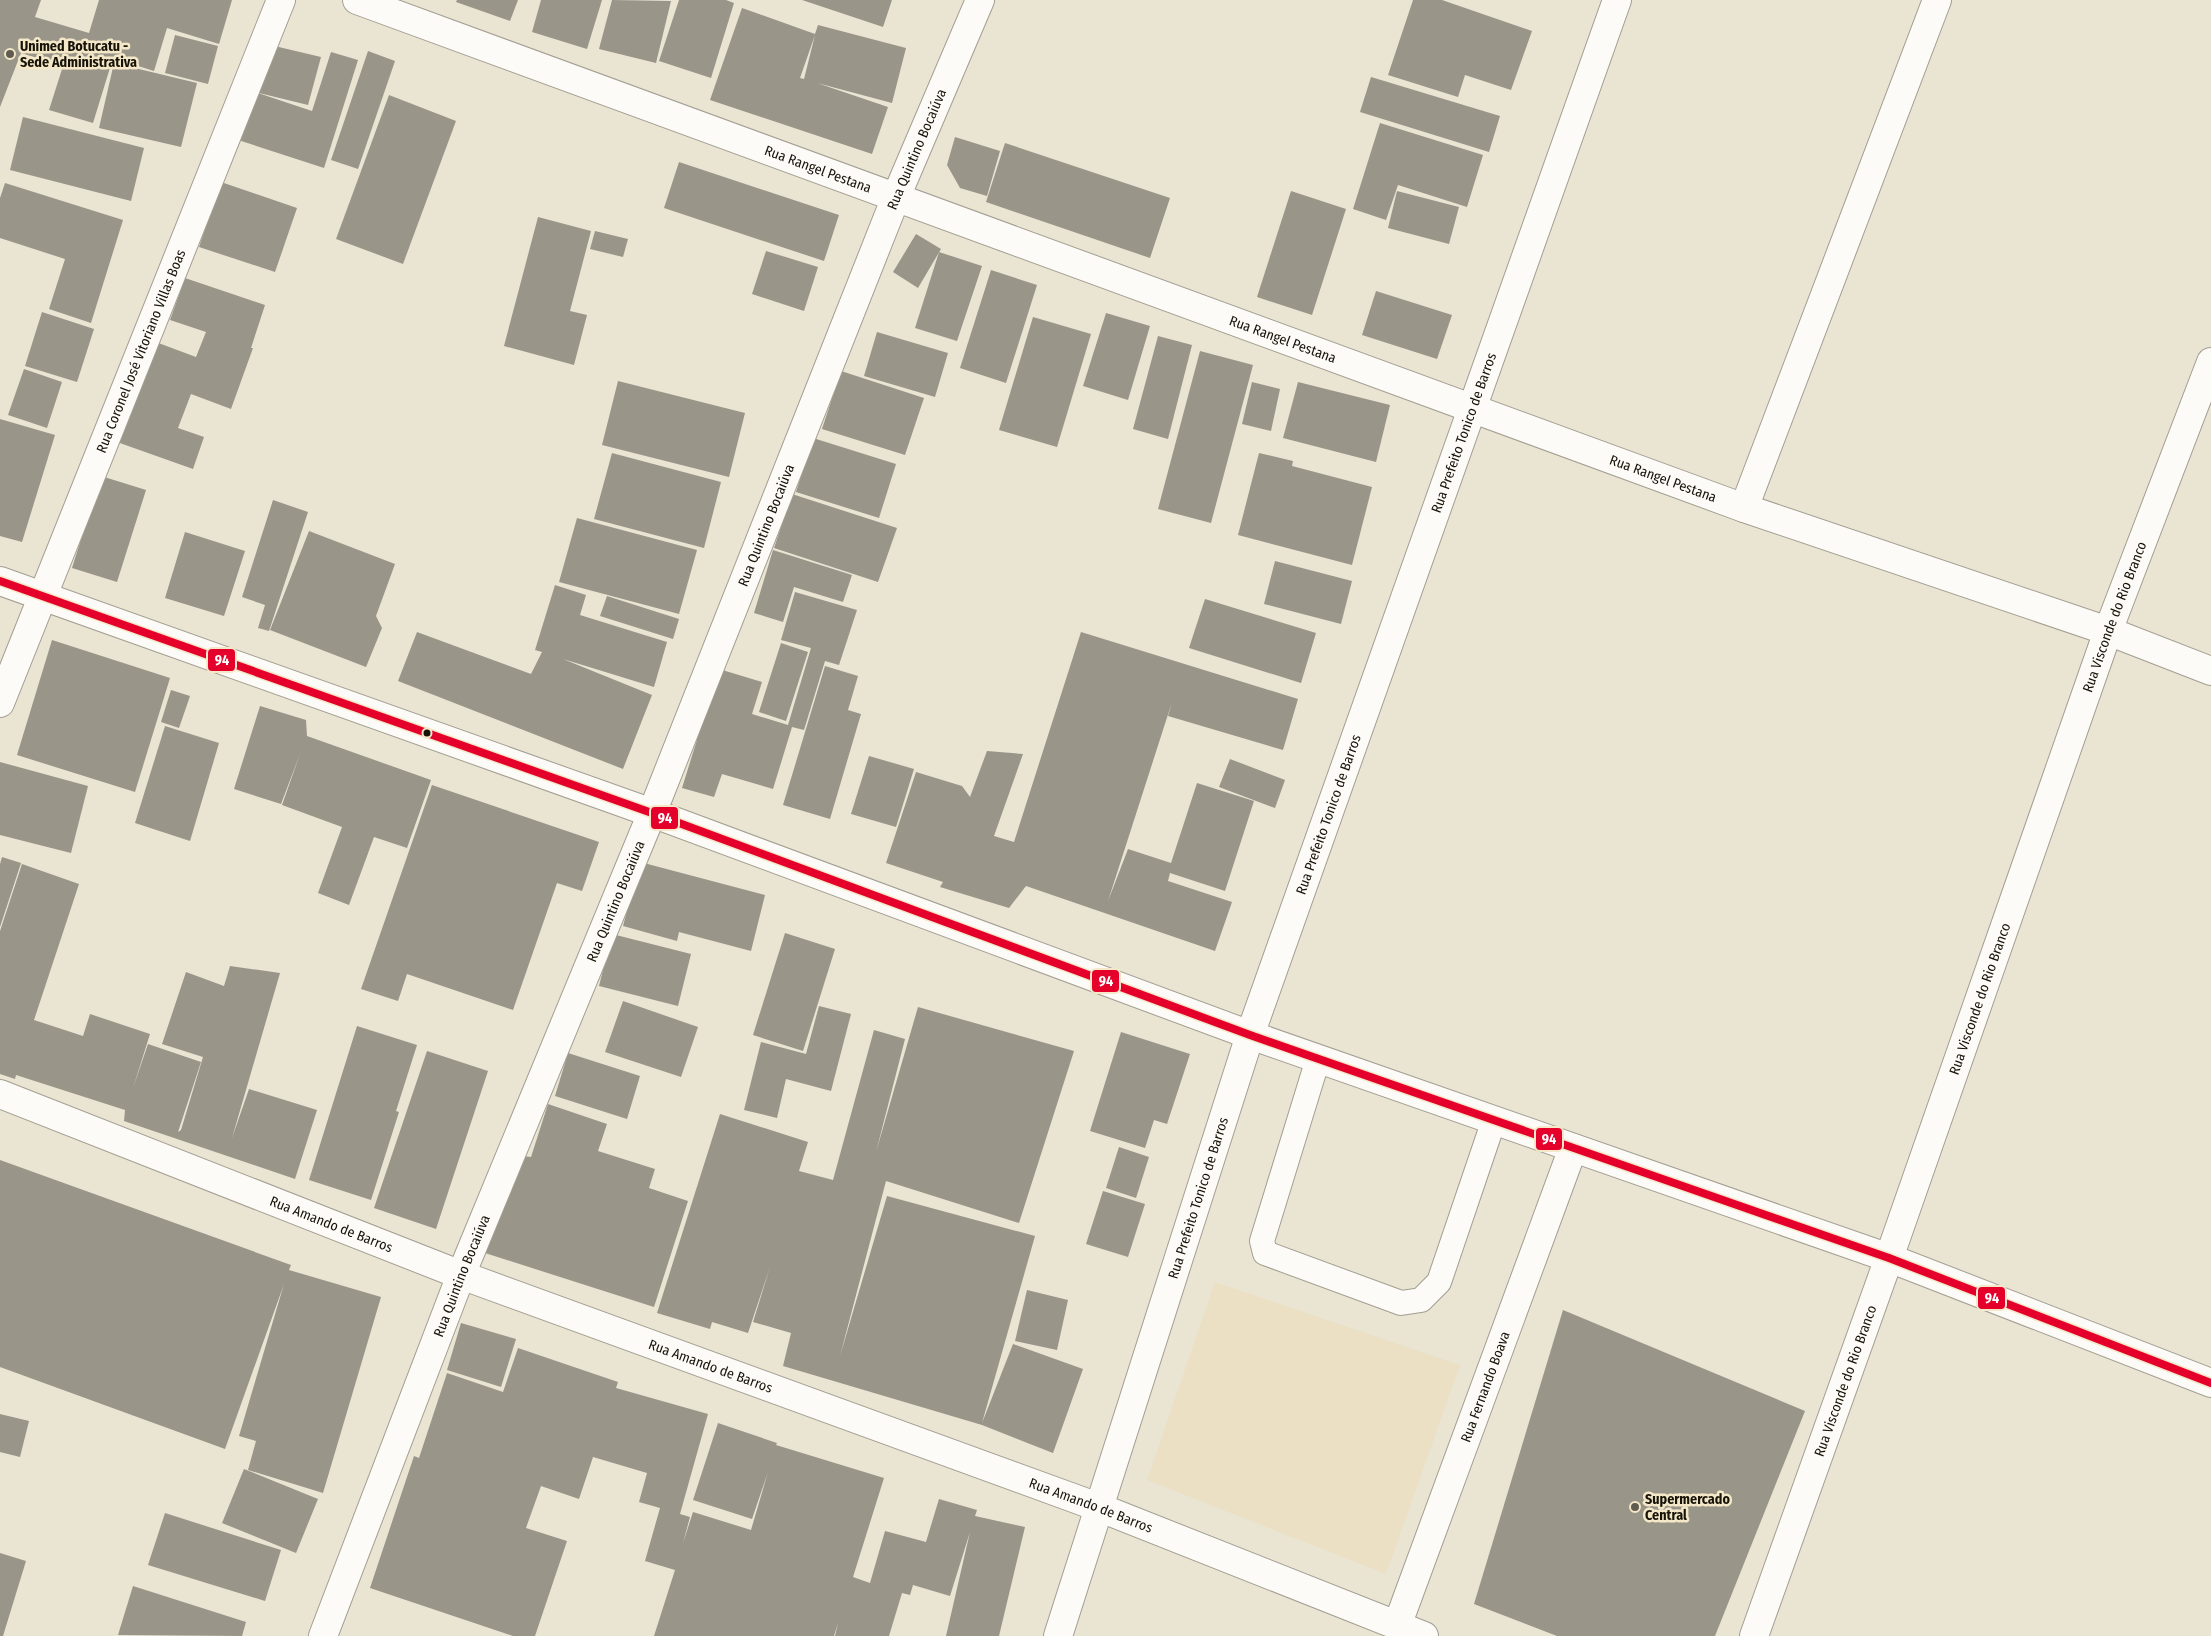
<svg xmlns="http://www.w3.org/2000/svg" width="2211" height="1636" viewBox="0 0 2211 1636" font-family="'Fira Sans Condensed',sans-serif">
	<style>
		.built { fill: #ebe0c4 }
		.building { fill: #999588; fill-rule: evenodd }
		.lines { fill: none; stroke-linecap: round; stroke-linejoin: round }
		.service-casing { stroke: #a39e91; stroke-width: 26 }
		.minor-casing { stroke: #a39e91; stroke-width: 30 }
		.tertiary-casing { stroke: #a39e91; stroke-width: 30 }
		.secondary-casing { stroke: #a39e91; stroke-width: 30 }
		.service { stroke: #fcfbf8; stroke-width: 24 }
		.minor { stroke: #fcfbf8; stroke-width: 28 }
		.tertiary { stroke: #fcfbf8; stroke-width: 28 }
		.secondary { stroke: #fcfbf8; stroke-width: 28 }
		.bus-1-casing { stroke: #f4e8c9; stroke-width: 11 }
		.bus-1 { stroke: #e4002b; stroke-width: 8 }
		.poi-dot { fill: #615c50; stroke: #f4e8c9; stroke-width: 2 }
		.bus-dot { fill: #171309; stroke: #f4e8c9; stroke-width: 2 }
		.labels { text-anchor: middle; stroke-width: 5; stroke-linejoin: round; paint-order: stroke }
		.poi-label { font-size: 14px; font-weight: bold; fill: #171309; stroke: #f4e8c9; text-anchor: start }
		.street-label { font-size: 14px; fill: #171309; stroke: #f4e8c9 }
		.line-badge { stroke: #f4e8c9; stroke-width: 2 }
		.badge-label { font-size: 14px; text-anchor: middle; font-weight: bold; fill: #fff }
	</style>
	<rect width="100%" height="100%" fill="#eae4d3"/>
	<polygon class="built" points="1215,1282 1460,1365 1386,1574 1147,1480"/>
	<g class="building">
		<polygon points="0,0 41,0 35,17 89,33 99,0 232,0 219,44 167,28 154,71 113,58 93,123 49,110 63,66 21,53 0,107"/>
		<polygon points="457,0 518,0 510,21 456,2"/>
		<polygon points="541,0 602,0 587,49 532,32"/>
		<polygon points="612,0 671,1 656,63 599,49"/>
		<polygon points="679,0 726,0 734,3 711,78 659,61"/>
		<polygon points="802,0 892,0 883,27"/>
		<polygon points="1413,0 1442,0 1532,31 1511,90 1465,75 1458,97 1388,75"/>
		<path d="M742 8 815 34 818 25 906 48 892 103 817 83 888 107 872 154 710 100ZM815 35 804 79 800 78Z"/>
		<polygon points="175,35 218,46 208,84 165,73"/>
		<polygon points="266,44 321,57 308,105 255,92 312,111 331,52 358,60 324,168 232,138"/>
		<polygon points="368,51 395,61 358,169 331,160"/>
		<polygon points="114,63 197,83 181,147 99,128"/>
		<polygon points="1371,77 1500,116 1489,152 1360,112"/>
		<polygon points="389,95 456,121 403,264 336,239"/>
		<polygon points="23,117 144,148 131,201 10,170"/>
		<polygon points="1380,123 1483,155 1467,207 1398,185 1386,220 1353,209"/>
		<polygon points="955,137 1000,151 987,196 960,188 947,165"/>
		<polygon points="1005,143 1170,198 1150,258 986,202"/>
		<polygon points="679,162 839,215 824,261 664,208"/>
		<polygon points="221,182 297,208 275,272 199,247"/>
		<polygon points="5,183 123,220 91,323 49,309 65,259 0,238 0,198"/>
		<polygon points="1291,191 1346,209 1312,315 1257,297"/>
		<polygon points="1397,191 1459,207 1449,244 1388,228"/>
		<polygon points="538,217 591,231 570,311 587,315 574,365 504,346"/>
		<polygon points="595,231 628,239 623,257 590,249"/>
		<polygon points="916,234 941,249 918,288 893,272"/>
		<polygon points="766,251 818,267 804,311 752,294"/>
		<polygon points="939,252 982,266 957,341 915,328"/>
		<polygon points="991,270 1037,285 1006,383 960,368"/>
		<polygon points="185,278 265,305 251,348 253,348 231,409 191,394 178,428 204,437 193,469 117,442 153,341 196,357 206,332 170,320"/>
		<polygon points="1376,291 1452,315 1437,359 1362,335"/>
		<polygon points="42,312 94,329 77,382 25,366"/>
		<polygon points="1106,313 1150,326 1128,400 1083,386"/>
		<polygon points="1033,317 1091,334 1057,447 999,430"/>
		<polygon points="877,332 948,353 935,397 864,376"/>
		<polygon points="1158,336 1192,345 1168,439 1133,429"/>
		<polygon points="1200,351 1253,365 1211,523 1158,509"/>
		<polygon points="24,369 62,382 47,428 8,415"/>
		<polygon points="841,371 924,398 905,455 822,429"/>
		<polygon points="618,381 745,413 729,477 602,445"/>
		<polygon points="1252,382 1280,389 1271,431 1242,424"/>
		<polygon points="1298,382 1390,405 1376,462 1283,438"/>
		<polygon points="0,419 55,435 22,542 0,536"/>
		<polygon points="813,438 896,464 879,518 796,492"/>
		<polygon points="612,453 721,482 704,548 594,519"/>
		<polygon points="1259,453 1293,461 1292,466 1372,487 1352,565 1238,535"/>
		<polygon points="101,476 146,490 117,582 72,568"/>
		<polygon points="792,494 897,528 878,582 774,548"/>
		<polygon points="273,500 308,512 269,631 258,628 265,605 242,597"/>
		<polygon points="577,518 697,550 679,614 559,582"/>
		<polygon points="309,531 395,564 376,616 382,628 366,667 270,630"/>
		<polygon points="185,532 245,551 224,616 165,598"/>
		<polygon points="773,550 852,575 843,602 794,587 783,622 754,613"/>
		<polygon points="1275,561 1352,581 1341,624 1264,604"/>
		<polygon points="555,585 586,595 580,615 667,642 654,687 563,659 652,695 623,769 398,681 417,632 531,674 542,652 535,650"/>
		<polygon points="795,592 857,610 839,665 825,661 804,730 792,727 773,789 722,774 714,797 682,788 719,669 762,682 752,714 788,725 811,648 781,640"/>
		<polygon points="607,596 679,619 673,639 600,616"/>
		<polygon points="1205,599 1316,633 1301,683 1189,648"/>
		<polygon points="1081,632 1298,699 1283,750 1168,716 1172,702 1108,901 1128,849 1171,863 1197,783 1254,801 1225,891 1170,873 1168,881 1232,902 1215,951 1026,886 1009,908 940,887 943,882 886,863 916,772 962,786 970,797 987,751 1023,754 994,836 1014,842"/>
		<polygon points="52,640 170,678 135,792 17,755"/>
		<polygon points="781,643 808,652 786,721 759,712"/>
		<polygon points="825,666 858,676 848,710 861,714 830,819 783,805"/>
		<polygon points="171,690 190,696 179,728 161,722"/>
		<polygon points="260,706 306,720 307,736 431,780 407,848 374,837 349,905 318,893 342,827 282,805 300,754 281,804 234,789"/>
		<polygon points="165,726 219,743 190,841 135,823"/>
		<polygon points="869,756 914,769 896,827 851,814"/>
		<polygon points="1230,759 1285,780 1275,808 1219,787"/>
		<polygon points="0,762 88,786 71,853 0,835"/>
		<polygon points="432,785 599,842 582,891 557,883 513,1010 407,974 398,1001 361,989"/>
		<polygon points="2,857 21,863 0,927 0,864"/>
		<polygon points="640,862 765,895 751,951 679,932 677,941 623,926"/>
		<polygon points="22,864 79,884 34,1020 83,1036 90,1014 150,1034 133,1088 148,1044 201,1062 178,1132 181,1130 203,1057 162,1044 186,972 224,986 230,966 280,973 232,1138 249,1089 317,1110 295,1179 124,1121 125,1110 16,1075 15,1079 0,1074 0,931"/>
		<polygon points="785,933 835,949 803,1051 753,1035"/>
		<polygon points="612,934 691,954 678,1006 599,986"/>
		<polygon points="623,1001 698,1027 681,1077 605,1052"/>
		<polygon points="819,1006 851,1014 831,1091 786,1079 777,1118 744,1110 761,1042 806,1054"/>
		<polygon points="918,1007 1074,1051 1019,1223 886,1181 840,1356 887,1196 1035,1236 982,1423 1013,1344 1083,1369 1053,1453 982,1425 783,1366 791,1333 753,1322 770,1267 748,1333 712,1322 710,1329 657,1313 720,1114 808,1142 799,1171 833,1180 874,1030 905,1039 876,1152"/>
		<polygon points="357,1026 417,1045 396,1111 399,1112 371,1200 309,1180"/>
		<polygon points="1121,1032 1190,1054 1167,1124 1154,1120 1145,1148 1090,1131"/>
		<polygon points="427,1051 488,1071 436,1229 374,1208"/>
		<polygon points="568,1053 640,1076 627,1119 555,1096"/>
		<polygon points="548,1104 607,1124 598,1151 655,1169 649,1188 688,1201 654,1307 485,1253 523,1156 531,1157"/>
		<polygon points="1119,1147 1149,1157 1136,1198 1106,1188"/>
		<polygon points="0,1160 291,1265 289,1270 381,1297 323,1493 248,1470 256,1441 239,1436 284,1284 225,1449 0,1367"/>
		<polygon points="1103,1191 1145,1204 1128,1257 1086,1244"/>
		<polygon points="1027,1290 1068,1300 1057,1350 1015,1341"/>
		<polygon points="1563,1310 1805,1411 1715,1636 1557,1636 1474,1604"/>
		<polygon points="461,1323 516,1339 501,1387 447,1370"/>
		<polygon points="518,1348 618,1382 616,1388 708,1414 680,1514 690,1517 683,1543 693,1512 751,1530 768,1472 752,1519 693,1500 718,1423 777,1443 776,1445 884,1478 853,1577 870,1583 885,1531 926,1542 939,1499 977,1510 975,1516 1025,1527 999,1636 946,1636 970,1532 950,1596 913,1585 910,1595 902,1593 889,1636 835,1636 838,1623 834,1636 654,1636 675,1570 645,1561 660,1508 639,1502 647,1473 593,1457 579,1499 541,1486 526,1528 567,1541 535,1636 513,1636 370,1588 414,1456 419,1458 447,1373 503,1392"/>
		<polygon points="0,1414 29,1421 20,1457 0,1452"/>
		<polygon points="244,1469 318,1499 296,1553 222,1523"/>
		<polygon points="165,1513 281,1550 265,1601 148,1565"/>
		<polygon points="0,1553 26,1561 3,1636 0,1636"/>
		<polygon points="133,1586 246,1622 242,1636 118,1635"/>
	</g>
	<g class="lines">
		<defs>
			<polyline id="service" points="1318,1059 1262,1241 1265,1253 1401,1303 1421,1300 1439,1282 1494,1120"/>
			<g id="minor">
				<path id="s1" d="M357 0 1744 508 2108 631 2211 671"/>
				<polyline points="1744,508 1937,0"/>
				<path id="s2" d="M1397 1626 1573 1148"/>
			</g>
			<g id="tertiary">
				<polyline points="0,581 652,813 1250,1035 1889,1258 2211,1383"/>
				<path id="s3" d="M0 703 281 0"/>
				<path id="s4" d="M323 1636 461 1275 652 813 896 197 980 0"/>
				<path id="s5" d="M1058 1636 1250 1035 1617 0"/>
				<path id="s6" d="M1754 1636 1889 1258 2108 631 2211 362"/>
			</g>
			<g id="secondary">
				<path id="s7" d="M0 1094 461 1275 1098 1507 1424 1636"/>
			</g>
		</defs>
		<use href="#service" class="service-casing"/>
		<use href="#minor" class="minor-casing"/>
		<use href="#tertiary" class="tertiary-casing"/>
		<use href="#secondary" class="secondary-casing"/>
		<use href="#service" class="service"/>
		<use href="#minor" class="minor"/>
		<use href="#tertiary" class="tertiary"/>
		<use href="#secondary" class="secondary"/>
		<defs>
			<polyline id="bus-1" points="0,581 652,813 1250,1035 1889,1258 2211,1383"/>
		</defs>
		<use href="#bus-1" class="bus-1-casing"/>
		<use href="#bus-1" class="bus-1"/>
	</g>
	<g class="poi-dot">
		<circle cx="10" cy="54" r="5"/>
		<circle cx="1635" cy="1507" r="5"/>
	</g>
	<circle class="bus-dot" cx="427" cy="733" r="4.5"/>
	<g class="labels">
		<g class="poi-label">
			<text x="20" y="51">Unimed Botucatu -<tspan x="20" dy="16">Sede Administrativa</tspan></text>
			<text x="1645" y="1504">Supermercado<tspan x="1645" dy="16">Central</tspan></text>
		</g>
		<g class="street-label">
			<text dy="5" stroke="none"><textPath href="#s4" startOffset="1601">Rua Quintino Bocaiúva</textPath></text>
			<text dy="5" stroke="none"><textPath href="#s1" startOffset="491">Rua Rangel Pestana</textPath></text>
			<text dy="5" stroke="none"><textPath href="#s1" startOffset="986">Rua Rangel Pestana</textPath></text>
			<text dy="5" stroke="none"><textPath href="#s3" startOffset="379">Rua Coronel José Vitoriano Villas Boas</textPath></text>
			<text dy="5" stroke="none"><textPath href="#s5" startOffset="1270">Rua Prefeito Tonico de Barros</textPath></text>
			<text dy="5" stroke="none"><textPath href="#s1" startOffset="1391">Rua Rangel Pestana</textPath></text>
			<text dy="5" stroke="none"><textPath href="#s4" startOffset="1196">Rua Quintino Bocaiúva</textPath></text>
			<text dy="5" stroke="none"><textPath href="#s6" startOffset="1081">Rua Visconde do Rio Branco</textPath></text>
			<text dy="5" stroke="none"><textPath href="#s5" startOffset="865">Rua Prefeito Tonico de Barros</textPath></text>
			<text dy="5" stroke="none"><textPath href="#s4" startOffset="791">Rua Quintino Bocaiúva</textPath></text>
			<text dy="5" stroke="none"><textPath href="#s6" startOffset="676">Rua Visconde do Rio Branco</textPath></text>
			<text dy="5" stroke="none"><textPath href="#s5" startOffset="460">Rua Prefeito Tonico de Barros</textPath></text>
			<text dy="5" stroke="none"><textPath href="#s7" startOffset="356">Rua Amando de Barros</textPath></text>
			<text dy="5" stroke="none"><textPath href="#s4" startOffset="386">Rua Quintino Bocaiúva</textPath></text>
			<text dy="5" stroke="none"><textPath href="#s7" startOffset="761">Rua Amando de Barros</textPath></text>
			<text dy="5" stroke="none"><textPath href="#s6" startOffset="271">Rua Visconde do Rio Branco</textPath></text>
			<text dy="5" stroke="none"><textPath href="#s2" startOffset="255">Rua Fernando Boava</textPath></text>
			<text dy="5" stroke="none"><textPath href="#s7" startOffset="1166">Rua Amando de Barros</textPath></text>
		</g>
	</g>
	<g class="line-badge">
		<rect x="207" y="648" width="29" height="24" rx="5" fill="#e4002b"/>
		<rect x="650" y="806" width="29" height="24" rx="5" fill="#e4002b"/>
		<rect x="1091" y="969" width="29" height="24" rx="5" fill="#e4002b"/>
		<rect x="1535" y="1127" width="28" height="24" rx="5" fill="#e4002b"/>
		<rect x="1977" y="1286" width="29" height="24" rx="5" fill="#e4002b"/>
	</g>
	<g class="badge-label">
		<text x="222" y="665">94</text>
		<text x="665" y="823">94</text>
		<text x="1106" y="986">94</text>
		<text x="1549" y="1144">94</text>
		<text x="1992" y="1303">94</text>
	</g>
</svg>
